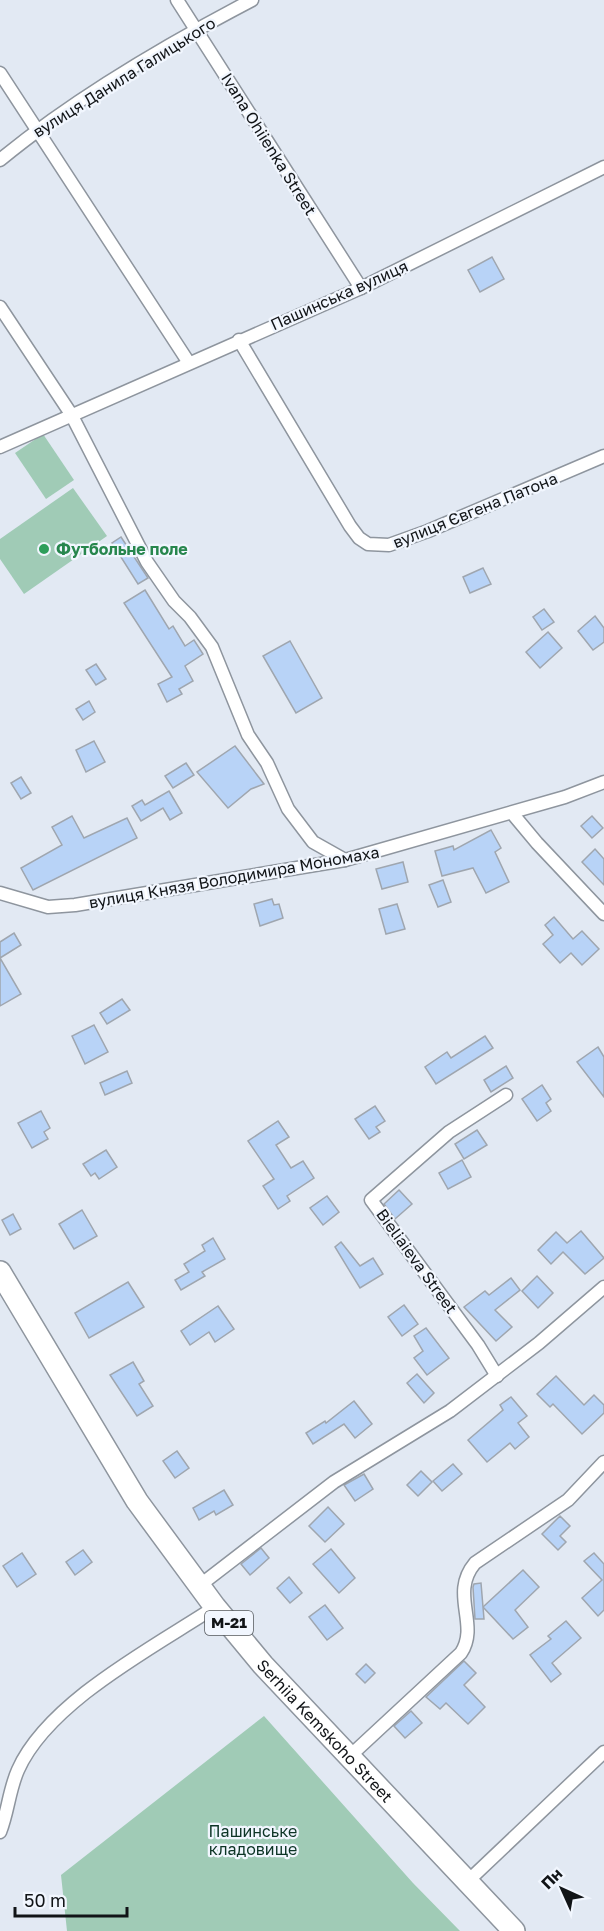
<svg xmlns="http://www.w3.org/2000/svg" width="604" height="1931" viewBox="0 0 604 1931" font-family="'Golos Text',sans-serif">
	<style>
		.green { fill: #a0cbb6 }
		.building { fill: #b8d3f7; stroke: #9fa6af; stroke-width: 1.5 }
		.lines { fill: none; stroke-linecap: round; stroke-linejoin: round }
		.street-casing { stroke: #8e959e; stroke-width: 15 }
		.highway-casing { stroke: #8e959e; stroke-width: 24 }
		.street { stroke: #fff; stroke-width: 12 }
		.highway { stroke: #fff; stroke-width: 21 }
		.leisure-dot { fill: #2e9e5b; stroke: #f1f6fe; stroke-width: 2 }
		.labels { text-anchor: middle; stroke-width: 4.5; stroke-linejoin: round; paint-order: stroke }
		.shield { fill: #f1f6fe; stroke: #54585c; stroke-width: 1.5 }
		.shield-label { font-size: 15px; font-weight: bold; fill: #111417 }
		.street-label { font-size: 16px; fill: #111417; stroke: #f1f6fe }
		.leisure-label { font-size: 16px; font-weight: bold; fill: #27864d; stroke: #f1f6fe; text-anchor: start }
		.park-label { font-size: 16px; fill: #0c3425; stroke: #f1f6fe }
	</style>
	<rect width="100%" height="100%" fill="#e2e9f3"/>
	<g class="green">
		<polygon points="43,434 74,480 46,499 15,453"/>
		<polygon points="73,488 107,536 24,594 0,559 0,539"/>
		<polygon points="264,1716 413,1883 460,1931 67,1931 61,1875"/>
	</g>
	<g class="building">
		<polygon points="492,257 504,279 480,292 468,270"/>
		<polygon points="121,537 148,578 138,584 112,543"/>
		<polygon points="483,568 491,584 470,593 463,577"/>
		<polygon points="145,590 169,629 173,626 185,646 194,640 203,654 185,666 193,681 179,689 182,694 167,702 158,684 172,677 124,603"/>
		<polygon points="544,609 554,622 542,630 533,617"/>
		<polygon points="595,616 604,628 604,642 593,650 578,631"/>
		<polygon points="548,632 562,648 540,668 526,652"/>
		<polygon points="290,641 322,698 296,713 263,656"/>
		<polygon points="96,664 106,679 96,685 86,670"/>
		<polygon points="89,701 95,712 83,720 76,709"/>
		<polygon points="94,741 105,762 86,772 76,750"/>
		<polygon points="235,746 264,784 251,789 228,808 197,772"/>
		<polygon points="186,763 194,775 173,788 165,776"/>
		<polygon points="21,777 31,793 21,799 11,783"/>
		<polygon points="169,791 182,813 170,820 163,808 141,821 132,806 142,800 145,805"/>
		<polygon points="72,816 84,838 127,818 137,838 33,890 21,868 62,845 52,827"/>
		<polygon points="592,816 603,828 592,838 581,826"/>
		<polygon points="491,830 501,848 495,852 509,882 486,893 473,868 442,876 435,851 453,846 454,850"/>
		<polygon points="595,849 604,859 604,885 582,862"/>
		<polygon points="403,862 408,882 382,889 376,869"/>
		<polygon points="443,880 451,902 438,907 429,885"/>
		<polygon points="272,899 274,905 279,904 283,918 260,926 254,904"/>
		<polygon points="397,904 405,929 386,934 379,909"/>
		<polygon points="554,917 573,939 582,931 599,949 582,965 571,953 560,963 543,944 553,935 545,925"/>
		<polygon points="14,933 21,945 0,958 21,994 0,1006 0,942"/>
		<polygon points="122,999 130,1010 107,1024 100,1013"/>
		<polygon points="94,1025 108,1052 85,1064 72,1036"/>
		<polygon points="485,1036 493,1048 436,1084 425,1067 447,1052 451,1058"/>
		<polygon points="598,1047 604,1057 604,1097 577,1062"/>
		<polygon points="506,1066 513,1078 491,1092 484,1080"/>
		<polygon points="127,1071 132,1083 105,1095 100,1083"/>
		<polygon points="542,1085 551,1099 546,1103 551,1111 537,1121 522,1099"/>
		<polygon points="375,1106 385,1121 376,1127 380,1132 369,1139 355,1119"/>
		<polygon points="41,1111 50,1128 44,1132 48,1139 32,1148 18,1123"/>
		<polygon points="278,1121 289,1137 276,1145 291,1168 303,1161 314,1178 287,1196 290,1201 278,1209 263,1186 274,1179 248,1141"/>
		<polygon points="477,1130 487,1145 464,1159 455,1144"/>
		<polygon points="106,1150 117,1167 99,1179 95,1173 91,1176 83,1164"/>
		<polygon points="462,1160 471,1177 448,1189 439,1173"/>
		<polygon points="399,1190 412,1204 395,1219 384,1204"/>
		<polygon points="327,1196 339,1212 323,1225 310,1208"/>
		<polygon points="82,1210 97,1236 74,1249 59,1224"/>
		<polygon points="13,1214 21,1229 10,1235 2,1220"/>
		<polygon points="581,1231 604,1258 585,1274 563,1252 551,1264 538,1250 556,1232 567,1243"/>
		<polygon points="213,1238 225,1259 202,1272 205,1276 181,1290 175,1280 189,1272 184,1264 205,1251 202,1245"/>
		<polygon points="341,1242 360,1266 373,1258 383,1274 360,1288 335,1247"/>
		<polygon points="537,1276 553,1293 538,1308 522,1291"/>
		<polygon points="511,1278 520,1290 495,1310 512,1327 496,1341 464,1307 485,1291 489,1295"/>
		<polygon points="128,1282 144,1307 89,1338 75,1313"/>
		<polygon points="404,1305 418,1324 402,1336 388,1317"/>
		<polygon points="218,1306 234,1329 215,1342 209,1332 190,1345 181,1331"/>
		<polygon points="426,1328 449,1358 427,1375 414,1358 423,1351 414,1336"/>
		<polygon points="133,1362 144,1381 139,1384 153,1406 137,1416 110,1375"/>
		<polygon points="417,1374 434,1393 424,1403 407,1383"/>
		<polygon points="556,1376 584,1405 594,1395 604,1405 604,1413 582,1434 553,1404 550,1407 537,1394"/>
		<polygon points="511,1397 527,1416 518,1423 529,1437 515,1449 510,1443 487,1462 468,1440 503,1410 500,1405"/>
		<polygon points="354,1401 372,1424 355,1438 344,1424 313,1444 306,1433 325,1421 326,1423"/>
		<polygon points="177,1451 189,1468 175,1478 163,1461"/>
		<polygon points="453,1464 462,1474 442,1491 433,1481"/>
		<polygon points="421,1471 432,1482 418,1496 407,1485"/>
		<polygon points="364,1474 373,1489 355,1501 344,1485"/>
		<polygon points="224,1490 233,1505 216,1515 214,1511 199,1520 193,1508"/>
		<polygon points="328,1507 344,1524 325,1542 309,1526"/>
		<polygon points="560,1516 570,1526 560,1536 566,1542 558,1550 542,1534"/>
		<polygon points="261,1548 269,1558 250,1575 241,1564"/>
		<polygon points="331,1549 355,1578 339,1593 313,1564"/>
		<polygon points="83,1550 92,1562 75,1575 66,1562"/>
		<polygon points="22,1553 36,1574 17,1587 3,1566"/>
		<polygon points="594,1553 604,1564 604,1610 598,1616 582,1598 602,1580 584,1561"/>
		<polygon points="523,1570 539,1587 515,1610 528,1627 513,1639 483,1607"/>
		<polygon points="289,1577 302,1593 290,1603 277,1588"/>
		<polygon points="481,1583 484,1619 475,1619 473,1587 474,1584"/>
		<polygon points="325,1605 343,1628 327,1640 309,1617"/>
		<polygon points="566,1621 581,1638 552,1663 561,1674 551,1682 530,1655 551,1639 548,1636"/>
		<polygon points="464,1661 476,1673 464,1685 485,1707 468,1724 446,1703 440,1709 426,1697"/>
		<polygon points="366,1664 375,1673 365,1683 356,1674"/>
		<polygon points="411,1711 422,1723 405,1738 394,1726"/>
	</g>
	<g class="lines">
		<defs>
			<g id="street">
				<polyline points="177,0 361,288"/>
				<polyline points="0,73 189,363"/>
				<path d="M0 160C75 98 166 45 252 0"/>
				<polyline points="0,307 71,414 147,562 174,601 190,617 212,647 248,735 267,763 288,809 313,842 345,860"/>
				<polyline points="239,340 350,526 359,538 368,544 389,545 428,531 604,456"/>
				<polyline points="0,447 361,288 604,167"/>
				<polyline points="512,813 537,843 604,914"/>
				<polyline points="0,893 48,907 75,905 345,860 565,797 604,782"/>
				<polyline points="497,1376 478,1345 371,1200 449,1132 506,1095"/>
				<polyline points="199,1586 334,1482 450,1411 539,1343 604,1287"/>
				<path d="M350 1756 461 1653C480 1624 449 1594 475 1563L568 1500 604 1462"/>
				<path d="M0 1832C8 1812 9 1790 18 1770 48 1702 154 1647 215 1607"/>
				<polyline points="467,1882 604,1752"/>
			</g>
			<g id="highway">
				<path id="s1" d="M0 1272 137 1501 215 1607 263 1665 514 1931"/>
			</g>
		</defs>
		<use href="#street" class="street-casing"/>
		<use href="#highway" class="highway-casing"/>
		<use href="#street" class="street"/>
		<use href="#highway" class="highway"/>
	</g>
	<circle class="leisure-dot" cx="44" cy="549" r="6"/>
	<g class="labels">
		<rect class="shield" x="205" y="1611" width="48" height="24" rx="4.5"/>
		<g class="shield-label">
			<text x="229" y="1628">М-21</text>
		</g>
		<g class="street-label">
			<text transform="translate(124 77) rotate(-32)" y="6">вулиця Данила Галицького</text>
			<text transform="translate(269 144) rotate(58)" y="6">Ivana Ohiienka Street</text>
			<text transform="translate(339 295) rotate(-24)" y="6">Пашинська вулиця</text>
			<text transform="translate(475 510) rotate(-22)" y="6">вулиця Євгена Патона</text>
			<text transform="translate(234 877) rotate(-10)" y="6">вулиця Князя Володимира Мономаха</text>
			<text transform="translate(417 1261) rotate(54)" y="6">Bieliaieva Street</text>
			<text dy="6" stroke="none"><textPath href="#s1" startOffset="564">Serhiia Kemskoho Street</textPath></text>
		</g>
		<g class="leisure-label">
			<text x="56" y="555">Футбольне поле</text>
		</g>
		<g class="park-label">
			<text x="253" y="1837">Пашинське<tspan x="253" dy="18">кладовище</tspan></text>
		</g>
	</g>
	<g transform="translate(562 1889) rotate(315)" stroke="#f1f6fe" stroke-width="4.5" paint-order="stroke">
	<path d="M0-4.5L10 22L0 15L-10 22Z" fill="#111417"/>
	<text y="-9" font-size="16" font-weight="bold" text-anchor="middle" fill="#111417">Пн</text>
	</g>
	<path d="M15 1907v9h112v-9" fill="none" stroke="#111417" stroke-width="3"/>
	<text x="24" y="1907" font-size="18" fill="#111417" stroke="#f1f6fe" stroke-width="4.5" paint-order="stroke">50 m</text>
</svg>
